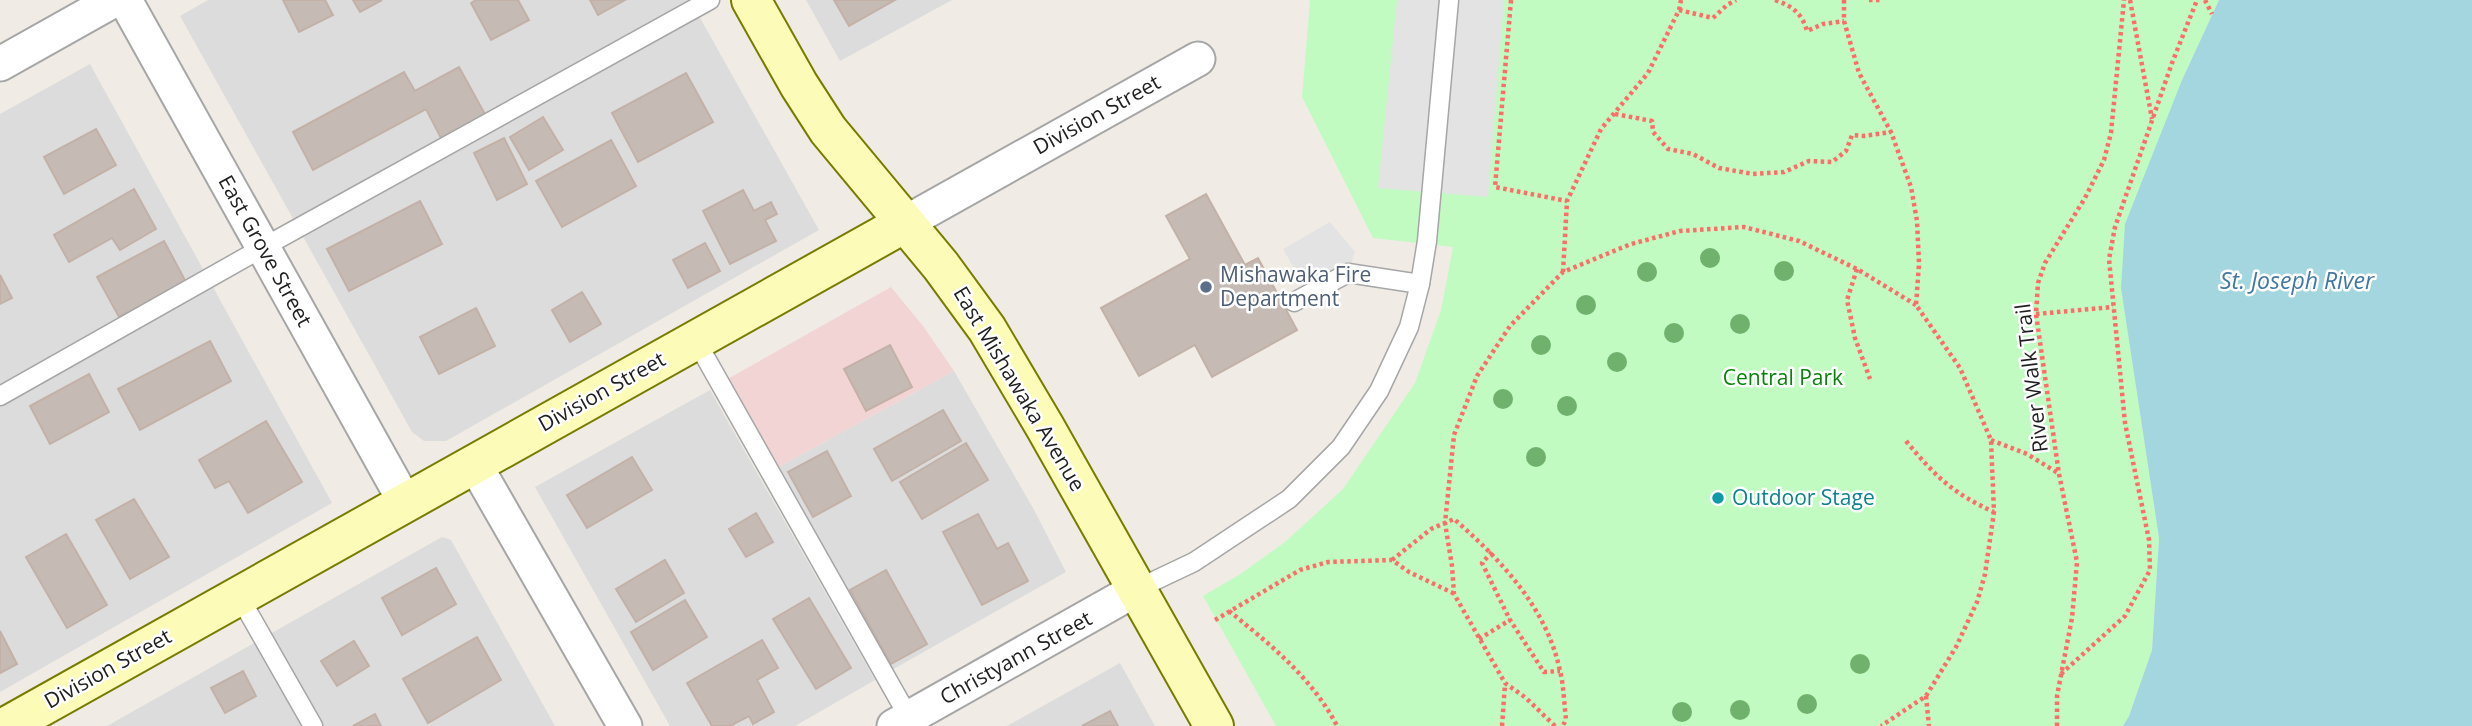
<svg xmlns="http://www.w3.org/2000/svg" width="2472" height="726" viewBox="0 0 2472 726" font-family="'Open Sans',sans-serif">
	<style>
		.residential { fill: #dddcdc }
		.commercial { fill: #f2d4d5 }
		.park { fill: #c1fbc2 }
		.parking { fill: #e3e3e3 }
		.water { fill: #a4d6df }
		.building { fill: #c5bbb4; stroke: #c3b1a7; stroke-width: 2 }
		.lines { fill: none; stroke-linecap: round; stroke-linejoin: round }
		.lane-casing { stroke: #a6a6a6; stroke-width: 21 }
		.street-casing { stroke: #a6a6a6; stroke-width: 37 }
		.secondary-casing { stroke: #777c01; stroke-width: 42 }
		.path { stroke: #ff6d68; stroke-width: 4.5; stroke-dasharray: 3.5 3.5; stroke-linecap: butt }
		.lane { stroke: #fff; stroke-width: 18 }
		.street { stroke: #fff; stroke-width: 33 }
		.secondary { stroke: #fcfbb8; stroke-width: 38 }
		.tree { fill: #70b26d }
		.service-dot { fill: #5c6f8a; stroke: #fff; stroke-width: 2.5 }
		.culture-dot { fill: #0f9aa8; stroke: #fff; stroke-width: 2.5 }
		.labels { text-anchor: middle; stroke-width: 5; stroke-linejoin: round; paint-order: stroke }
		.street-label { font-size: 21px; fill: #1f1f1f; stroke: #fff }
		.service-label { font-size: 21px; fill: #4e5e75; stroke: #fff; text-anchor: start }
		.park-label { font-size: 21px; fill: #08830a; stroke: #fff }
		.culture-label { font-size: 21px; fill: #0d838f; stroke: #fff; text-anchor: start }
		.water-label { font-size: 23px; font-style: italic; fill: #4279a3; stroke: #fff }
	</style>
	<rect width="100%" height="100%" fill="#f0ece5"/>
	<g class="residential">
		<polygon points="208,0 690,0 819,230 446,441 424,441 412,432 180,16"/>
		<polygon points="806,0 952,0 840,61"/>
		<polygon points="90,64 332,503 0,692 0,114"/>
		<polygon points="954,371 1033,508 1066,572 890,671 775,469"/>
		<polygon points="710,390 875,680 795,726 670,726 535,487"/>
		<polygon points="442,537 451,540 555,726 107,726"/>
		<polygon points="1120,663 1155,726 1007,726"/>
	</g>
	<polygon class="commercial" points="891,287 923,326 954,371 775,469 724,381"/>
	<polygon class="park" points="1310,0 2219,0 2182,80 2121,288 2159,538 2152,650 2129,716 2123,726 1276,726 1203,596 1242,573 1285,542 1343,489 1415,383 1441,310 1453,247 1373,238 1302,97"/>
	<g class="parking">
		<polygon points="1397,0 1504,0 1488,197 1378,188"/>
		<polygon points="1330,222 1355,252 1348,273 1308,293 1283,249"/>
	</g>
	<polygon class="water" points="2219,0 2472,0 2472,726 2123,726 2129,716 2152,650 2159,538 2121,288 2125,224 2182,80"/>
	<g class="building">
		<polygon points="283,0 325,0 333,15 299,32"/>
		<polygon points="353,0 382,0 360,12"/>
		<polygon points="476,0 518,0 529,20 491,40 471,3"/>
		<polygon points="590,0 625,0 598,15"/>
		<polygon points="834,0 895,0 849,26"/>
		<polygon points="459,67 486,116 442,140 426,109 313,170 293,132 404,72 415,91"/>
		<polygon points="686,73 713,122 638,162 612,113"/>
		<polygon points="543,117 563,150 529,170 510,137"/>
		<polygon points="96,129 116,165 64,194 44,157"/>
		<polygon points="504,138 527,184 497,200 474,153"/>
		<polygon points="611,140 636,186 562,227 536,181"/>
		<polygon points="134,189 156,229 120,250 112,238 69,262 54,235"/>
		<polygon points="743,190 754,211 771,202 777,214 765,220 776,241 730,264 703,211"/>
		<polygon points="1206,194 1245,265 1258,258 1297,330 1212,377 1195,345 1139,376 1101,308 1190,259 1166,216"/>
		<polygon points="420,201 442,244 349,291 327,249"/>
		<polygon points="164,241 186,282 119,317 97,277"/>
		<polygon points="705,243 720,271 688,288 673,260"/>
		<polygon points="0,275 12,298 0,304"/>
		<polygon points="582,292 601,324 570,342 552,310"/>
		<polygon points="476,308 495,346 439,374 420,337"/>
		<polygon points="210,341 231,381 140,430 118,389"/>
		<polygon points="890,345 912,387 866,411 844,369"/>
		<polygon points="89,374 109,412 50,444 30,406"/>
		<polygon points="943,410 961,441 892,481 874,449"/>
		<polygon points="266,421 302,482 248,513 229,481 215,488 199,460"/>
		<polygon points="966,443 988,480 922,519 900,482"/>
		<polygon points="827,451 851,496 813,517 788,472"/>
		<polygon points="632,457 652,490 587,528 567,495"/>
		<polygon points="134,499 169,557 130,579 96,520"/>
		<polygon points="756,513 773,542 746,557 729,529"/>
		<polygon points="978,514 997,549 1008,543 1028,581 982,605 943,532"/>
		<polygon points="66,534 107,605 67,628 26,557"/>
		<polygon points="665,560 684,593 636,622 616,589"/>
		<polygon points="436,568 456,604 402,635 382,598"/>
		<polygon points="886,570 927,644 891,664 850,590"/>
		<polygon points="809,598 851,668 816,689 773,619"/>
		<polygon points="685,600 707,637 653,670 631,632"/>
		<polygon points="0,631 17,664 0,673"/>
		<polygon points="477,637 501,680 428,723 403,679"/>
		<polygon points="762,640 778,668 757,680 774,712 753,724 749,716 730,726 712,726 687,683"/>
		<polygon points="354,641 369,666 337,686 321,661"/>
		<polygon points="243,671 256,696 225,713 211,688"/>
		<polygon points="1110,711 1118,726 1082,726"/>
		<polygon points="375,714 381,726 353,726"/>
	</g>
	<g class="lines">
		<defs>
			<g id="lane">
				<polyline points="1294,302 1348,273 1420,284"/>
				<polyline points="695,339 912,723"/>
				<polyline points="0,396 262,248 710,0"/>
				<polyline points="1137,589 1194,562 1289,499 1341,447 1379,391 1409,327 1420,284 1427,241 1449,0"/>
				<polyline points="239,596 313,726"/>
			</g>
			<g id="street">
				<polyline points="125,0 405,502"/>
				<polyline points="0,64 114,0"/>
				<polyline points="905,223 1198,59"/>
				<polyline points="474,463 625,726"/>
				<polyline points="894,726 1137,589"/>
			</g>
			<g id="secondary">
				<polyline points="751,0 799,85 828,130 941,266 987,329 1045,427 1214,726"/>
				<polyline points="7,726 905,223"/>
			</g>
		</defs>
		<use href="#lane" class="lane-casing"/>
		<use href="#street" class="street-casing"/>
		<use href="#secondary" class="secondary-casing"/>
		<g class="path">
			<polyline points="1511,0 1495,187 1567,201"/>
			<path d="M1775 0C1792 6 1802 13 1807 31L1823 24 1844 21"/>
			<polyline points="1844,0 1844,21 1859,73 1891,132 1911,187 1917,221 1919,264 1916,305 1960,368 1991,440 1994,512 1985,574 1977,602 1956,647 1926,696 1881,726"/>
			<polyline points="1869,0 1881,0"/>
			<polyline points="2130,0 2152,119"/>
			<polyline points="2205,0 2212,14"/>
			<polyline points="1679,10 1713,18 1727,5 1736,0"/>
			<polyline points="1615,114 1652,121 1653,132 1668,149 1693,154 1719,168 1753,174 1784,172 1809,161 1832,162 1846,151 1852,135 1864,136 1891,132"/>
			<polyline points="1857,269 1847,300 1855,338 1870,379"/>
			<polyline points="1563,272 1567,201 1601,129 1648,73 1679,10 1681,0"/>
			<polyline points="2036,314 2113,307"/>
			<polyline points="1991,440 2027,454 2058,473"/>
			<path d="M1906 441C1935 476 1952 493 1994 512"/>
			<polyline points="1492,552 1482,563 1510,620 1544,672 1560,671"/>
			<path d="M1392 560 1431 529 1454 519C1501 560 1547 608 1560 671 1564 687 1564 704 1566 719L1563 726"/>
			<path d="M1229 611C1270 644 1313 679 1337 726"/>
			<polyline points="1215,620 1300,570 1328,562 1392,560 1409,572 1453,593"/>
			<polyline points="1479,639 1510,620"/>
			<polyline points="2061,674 2125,616 2150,570 2149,540 2125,423 2109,259 2115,227 2172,63 2197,0"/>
			<polyline points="1926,696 1929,726"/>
			<polyline points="1502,726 1505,684"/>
			<polyline points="1555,726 1526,698 1505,683 1454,594 1452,566 1445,523 1454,435 1477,376 1510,326 1563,272 1631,244 1680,231 1744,227 1799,241 1857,269 1916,305"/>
			<polyline points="2057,726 2057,696 2072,618 2077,562 2059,474 2036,314 2038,283 2045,263 2085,198 2104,160 2111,133 2124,0"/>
		</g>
		<use href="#lane" class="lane"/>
		<use href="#street" class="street"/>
		<use href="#secondary" class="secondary"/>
	</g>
	<g class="tree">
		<circle cx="1710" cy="258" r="10"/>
		<circle cx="1784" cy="271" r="10"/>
		<circle cx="1647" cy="272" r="10"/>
		<circle cx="1586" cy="305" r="10"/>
		<circle cx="1740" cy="324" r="10"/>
		<circle cx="1674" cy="333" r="10"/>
		<circle cx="1541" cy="345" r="10"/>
		<circle cx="1617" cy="362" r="10"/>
		<circle cx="1503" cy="399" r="10"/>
		<circle cx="1567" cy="406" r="10"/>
		<circle cx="1536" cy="457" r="10"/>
		<circle cx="1860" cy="664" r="10"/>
		<circle cx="1807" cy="704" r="10"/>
		<circle cx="1740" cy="710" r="10"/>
		<circle cx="1682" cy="712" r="10"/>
	</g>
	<circle class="service-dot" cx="1206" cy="287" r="7"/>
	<circle class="culture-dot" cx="1718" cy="498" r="7"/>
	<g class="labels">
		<g class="street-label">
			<text transform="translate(1097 115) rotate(-29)" y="7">Division Street</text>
			<text transform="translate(265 251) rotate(61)" y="7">East Grove Street</text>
			<text transform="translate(2032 378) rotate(-97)" y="7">River Walk Trail</text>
			<text transform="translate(1019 389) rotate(59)" y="7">East Mishawaka Avenue</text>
			<text transform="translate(602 392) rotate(-29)" y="7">Division Street</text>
			<text transform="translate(1016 658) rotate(-29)" y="7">Christyann Street</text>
			<text transform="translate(108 669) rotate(-29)" y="7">Division Street</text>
		</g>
		<g class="service-label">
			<text x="1220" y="282">Mishawaka Fire<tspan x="1220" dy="24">Department</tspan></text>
		</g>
		<g class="park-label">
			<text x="1783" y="385">Central Park</text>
		</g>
		<g class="culture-label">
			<text x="1732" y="505">Outdoor Stage</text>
		</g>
		<g class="water-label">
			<text x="2297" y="289">St. Joseph River</text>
		</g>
	</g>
</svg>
